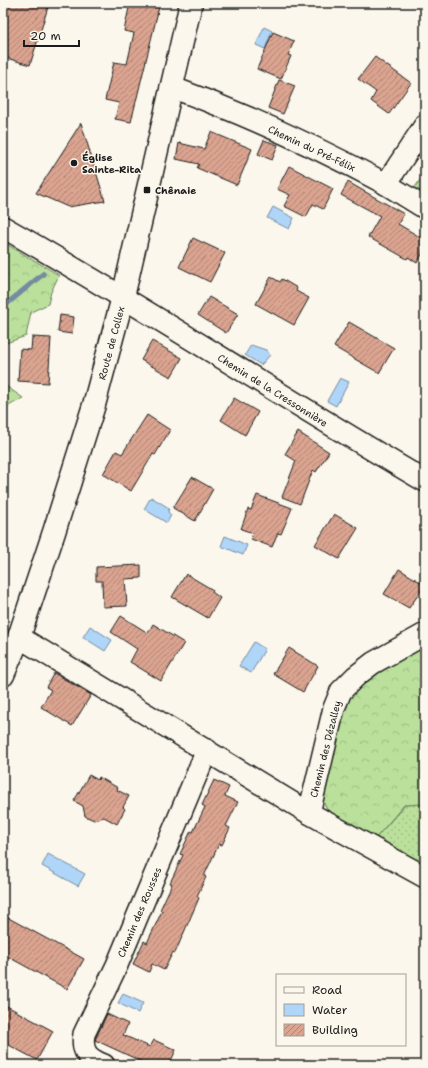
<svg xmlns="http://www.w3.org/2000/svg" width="428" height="1068" viewBox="0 0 428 1068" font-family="'Shantell Sans',sans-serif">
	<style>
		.grass { fill: url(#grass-dots); stroke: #6b7e5c }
		.forest { fill: url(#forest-crowns); stroke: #6b7e5c }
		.park { fill: url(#park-tufts); stroke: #6b7e5c }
		.water { fill: #afd5f8; stroke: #748ba0 }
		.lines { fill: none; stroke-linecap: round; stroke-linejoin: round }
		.stream { stroke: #748ba0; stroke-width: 5.5 }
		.building { fill: url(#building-hatch); stroke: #1c1c1c }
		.street-casing { stroke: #1c1c1c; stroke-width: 24 }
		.secondary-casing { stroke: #1c1c1c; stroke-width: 25 }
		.street { stroke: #fbf7ec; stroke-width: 21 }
		.secondary { stroke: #fbf7ec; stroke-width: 22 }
		.poi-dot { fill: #1c1c1c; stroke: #fbf7ec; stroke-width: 1.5 }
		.labels { text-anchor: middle; stroke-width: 3; stroke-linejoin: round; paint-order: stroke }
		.street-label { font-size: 10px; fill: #1c1c1c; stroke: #fbf7ec }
		.poi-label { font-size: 10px; font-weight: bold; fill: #1c1c1c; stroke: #fbf7ec; text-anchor: start }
	</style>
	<defs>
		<pattern id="grass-dots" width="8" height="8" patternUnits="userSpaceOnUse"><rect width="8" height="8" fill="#bae09b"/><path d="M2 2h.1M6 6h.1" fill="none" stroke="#9fc085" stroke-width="1.8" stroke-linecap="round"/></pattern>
		<pattern id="forest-crowns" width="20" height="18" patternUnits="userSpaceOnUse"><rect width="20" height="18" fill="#bae09b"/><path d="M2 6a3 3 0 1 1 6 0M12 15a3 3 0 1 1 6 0" fill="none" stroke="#9fc085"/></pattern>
		<pattern id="park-tufts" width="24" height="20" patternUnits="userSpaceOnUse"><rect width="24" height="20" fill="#bae09b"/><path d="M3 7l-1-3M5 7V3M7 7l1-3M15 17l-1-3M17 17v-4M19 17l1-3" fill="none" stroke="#9fc085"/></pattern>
		<pattern id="building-hatch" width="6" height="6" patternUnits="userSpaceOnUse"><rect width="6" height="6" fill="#daa490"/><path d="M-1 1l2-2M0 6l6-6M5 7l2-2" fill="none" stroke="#b08575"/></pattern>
	</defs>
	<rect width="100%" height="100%" fill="#fbf7ec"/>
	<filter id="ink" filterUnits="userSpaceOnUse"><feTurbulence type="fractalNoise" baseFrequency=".025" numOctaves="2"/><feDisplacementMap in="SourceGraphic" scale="8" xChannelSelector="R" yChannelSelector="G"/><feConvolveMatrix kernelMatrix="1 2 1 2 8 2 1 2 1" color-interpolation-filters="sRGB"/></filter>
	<g filter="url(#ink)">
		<polygon class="grass" points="425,804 425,867 374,840 405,805"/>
		<g class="forest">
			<polygon points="3,242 59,275 51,292 48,304 31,312 26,336 3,344"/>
			<polygon points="3,384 23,398 3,409"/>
			<polygon points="425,642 425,804 404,805 374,840 327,810 320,794 341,707 360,683"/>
		</g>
		<polygon class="park" points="425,173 425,201 413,190"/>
		<g class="water">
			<polygon points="264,27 272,31 265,49 256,45"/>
			<polygon points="273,207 294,218 289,229 267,218"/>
			<polygon points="251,345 266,350 270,355 261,365 245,355"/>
			<polygon points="340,378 349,382 336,406 327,401"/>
			<polygon points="151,497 169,508 168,512 171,515 167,523 144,509"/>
			<polygon points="225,536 247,545 243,555 221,546"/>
			<polygon points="90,626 112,640 105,651 83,637"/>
			<polygon points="254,642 265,649 251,673 239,666"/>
			<polygon points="48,854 85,874 78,886 42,866"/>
			<polygon points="123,994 143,1003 138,1013 118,1003"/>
		</g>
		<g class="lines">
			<polyline class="stream" points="3,307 43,274"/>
		</g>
		<g class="building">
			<polygon points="3,3 33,3 48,7 30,65 3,57"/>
			<polygon points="130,3 160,3 131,122 115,119 119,103 105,100 114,62 127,64 134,33 124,31"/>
			<polygon points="273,32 294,41 288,55 291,56 281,79 257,69"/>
			<polygon points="375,57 411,83 389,114 371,101 376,92 358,79"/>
			<polygon points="279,80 295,86 283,114 268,108"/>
			<polygon points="81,123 105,201 68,207 36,193"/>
			<polygon points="211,132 252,149 237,185 197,168 199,164 176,159 179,143 204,149"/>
			<polygon points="264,140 278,145 272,160 258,154"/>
			<polygon points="289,166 333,189 323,209 313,204 306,217 284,206 290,195 277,189"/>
			<polygon points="348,182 404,214 398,224 425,240 425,249 417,263 408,257 407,259 368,237 380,216 341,195"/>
			<polygon points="193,238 225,253 210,282 179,267"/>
			<polygon points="271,277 280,282 282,279 297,288 296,291 309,298 294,325 256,304"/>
			<polygon points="209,297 238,314 226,333 198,315"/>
			<polygon points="60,315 74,317 72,334 58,332"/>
			<polygon points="349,322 394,348 379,373 334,347"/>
			<polygon points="32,337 51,338 48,383 18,381 20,349 31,350"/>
			<polygon points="152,341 182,358 171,377 141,360"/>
			<polygon points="234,398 258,412 245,435 221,420"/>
			<polygon points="147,415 170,430 155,455 153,454 131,491 103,474 116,451 122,454"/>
			<polygon points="298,432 329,452 316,472 313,470 300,504 282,497 296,461 285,454"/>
			<polygon points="192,477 213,489 195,521 173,508"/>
			<polygon points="257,495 292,508 281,534 278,533 272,547 251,539 253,533 241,529 248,509 251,510"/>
			<polygon points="334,514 358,528 339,559 315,545"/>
			<polygon points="141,565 141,578 125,579 127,606 103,607 102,581 96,581 96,567"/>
			<polygon points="399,569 425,585 409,608 384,594"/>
			<polygon points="186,574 213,590 212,592 220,598 208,618 172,597"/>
			<polygon points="121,616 148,633 153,624 184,643 161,681 130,662 137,649 111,632"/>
			<polygon points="289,648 318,666 303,692 273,674"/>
			<polygon points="54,673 91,695 72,726 41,707 51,690 46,687"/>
			<polygon points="89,775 98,780 99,777 118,788 117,790 129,796 123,807 125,809 117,824 104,817 94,820 85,816 83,806 74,801"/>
			<polygon points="214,780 229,787 225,796 238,802 226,826 230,828 222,845 219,844 204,876 206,877 197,896 199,898 175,953 173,952 164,970 152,964 149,972 133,964 144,941 147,943 162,911 160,910 172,884 170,883 183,855 180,854 191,831 193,832 205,807 202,805"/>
			<polygon points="3,915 84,959 67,989 3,954"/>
			<polygon points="3,1004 53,1031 37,1060 3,1042"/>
			<polygon points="107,1014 128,1024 123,1035 150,1047 154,1040 176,1050 169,1065 149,1065 95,1040"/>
		</g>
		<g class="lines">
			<defs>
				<g id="street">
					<path d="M171 87C245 114 317 147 386 184L425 125"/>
					<polyline points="386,184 425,208"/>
					<path d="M3 227C146 308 283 398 425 481"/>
					<polyline points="19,637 309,813 425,877"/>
					<polyline points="309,813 334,708 341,691 356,676 373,663 425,634"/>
					<path d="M104 1065C88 1059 81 1052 84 1034L117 965 207 750"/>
				</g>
				<polyline id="secondary" points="3,675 19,637 54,532 94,405 123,297 191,3"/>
			</defs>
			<use href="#street" class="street-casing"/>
			<use href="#secondary" class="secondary-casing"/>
			<use href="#street" class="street"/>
			<use href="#secondary" class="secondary"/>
		</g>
	</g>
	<g class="poi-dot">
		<circle cx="74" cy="163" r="4"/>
		<rect x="143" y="186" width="8" height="8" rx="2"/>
	</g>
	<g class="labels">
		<g class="street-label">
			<text transform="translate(312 148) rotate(25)" y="4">Chemin du Pré-Félix</text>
			<text transform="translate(111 343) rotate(-75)" y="4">Route de Collex</text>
			<text transform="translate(273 390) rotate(32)" y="4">Chemin de la Cressonnière</text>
			<text transform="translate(325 749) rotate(-76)" y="4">Chemin des Dézalley</text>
			<text transform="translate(139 912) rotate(-67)" y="4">Chemin des Rousses</text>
		</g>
		<g class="poi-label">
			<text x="82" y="161">Église<tspan x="82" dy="12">Sainte-Rita</tspan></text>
			<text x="155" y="194">Chênaie</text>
		</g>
	</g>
	<rect width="428" height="1068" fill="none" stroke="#fbf7ec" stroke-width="16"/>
	<rect x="8" y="8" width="412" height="1052" fill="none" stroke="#1c1c1c" stroke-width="1.5" filter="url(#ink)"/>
	<rect x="276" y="974" width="130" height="72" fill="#fbf7ec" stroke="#a29f99"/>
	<rect x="284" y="987" width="20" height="6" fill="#fbf7ec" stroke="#a29f99"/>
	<text x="312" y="994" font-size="12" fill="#1c1c1c">Road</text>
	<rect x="284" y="1004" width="20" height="12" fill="#afd5f8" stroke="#a29f99"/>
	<text x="312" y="1014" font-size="12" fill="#1c1c1c">Water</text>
	<rect x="284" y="1024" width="20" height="12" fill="url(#building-hatch)" stroke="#a29f99"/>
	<text x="312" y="1034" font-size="12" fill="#1c1c1c">Building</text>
	<path d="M24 40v6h55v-6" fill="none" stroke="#1c1c1c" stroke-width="2"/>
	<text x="30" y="40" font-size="12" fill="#1c1c1c" stroke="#fbf7ec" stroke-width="3" paint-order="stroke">20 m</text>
</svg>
